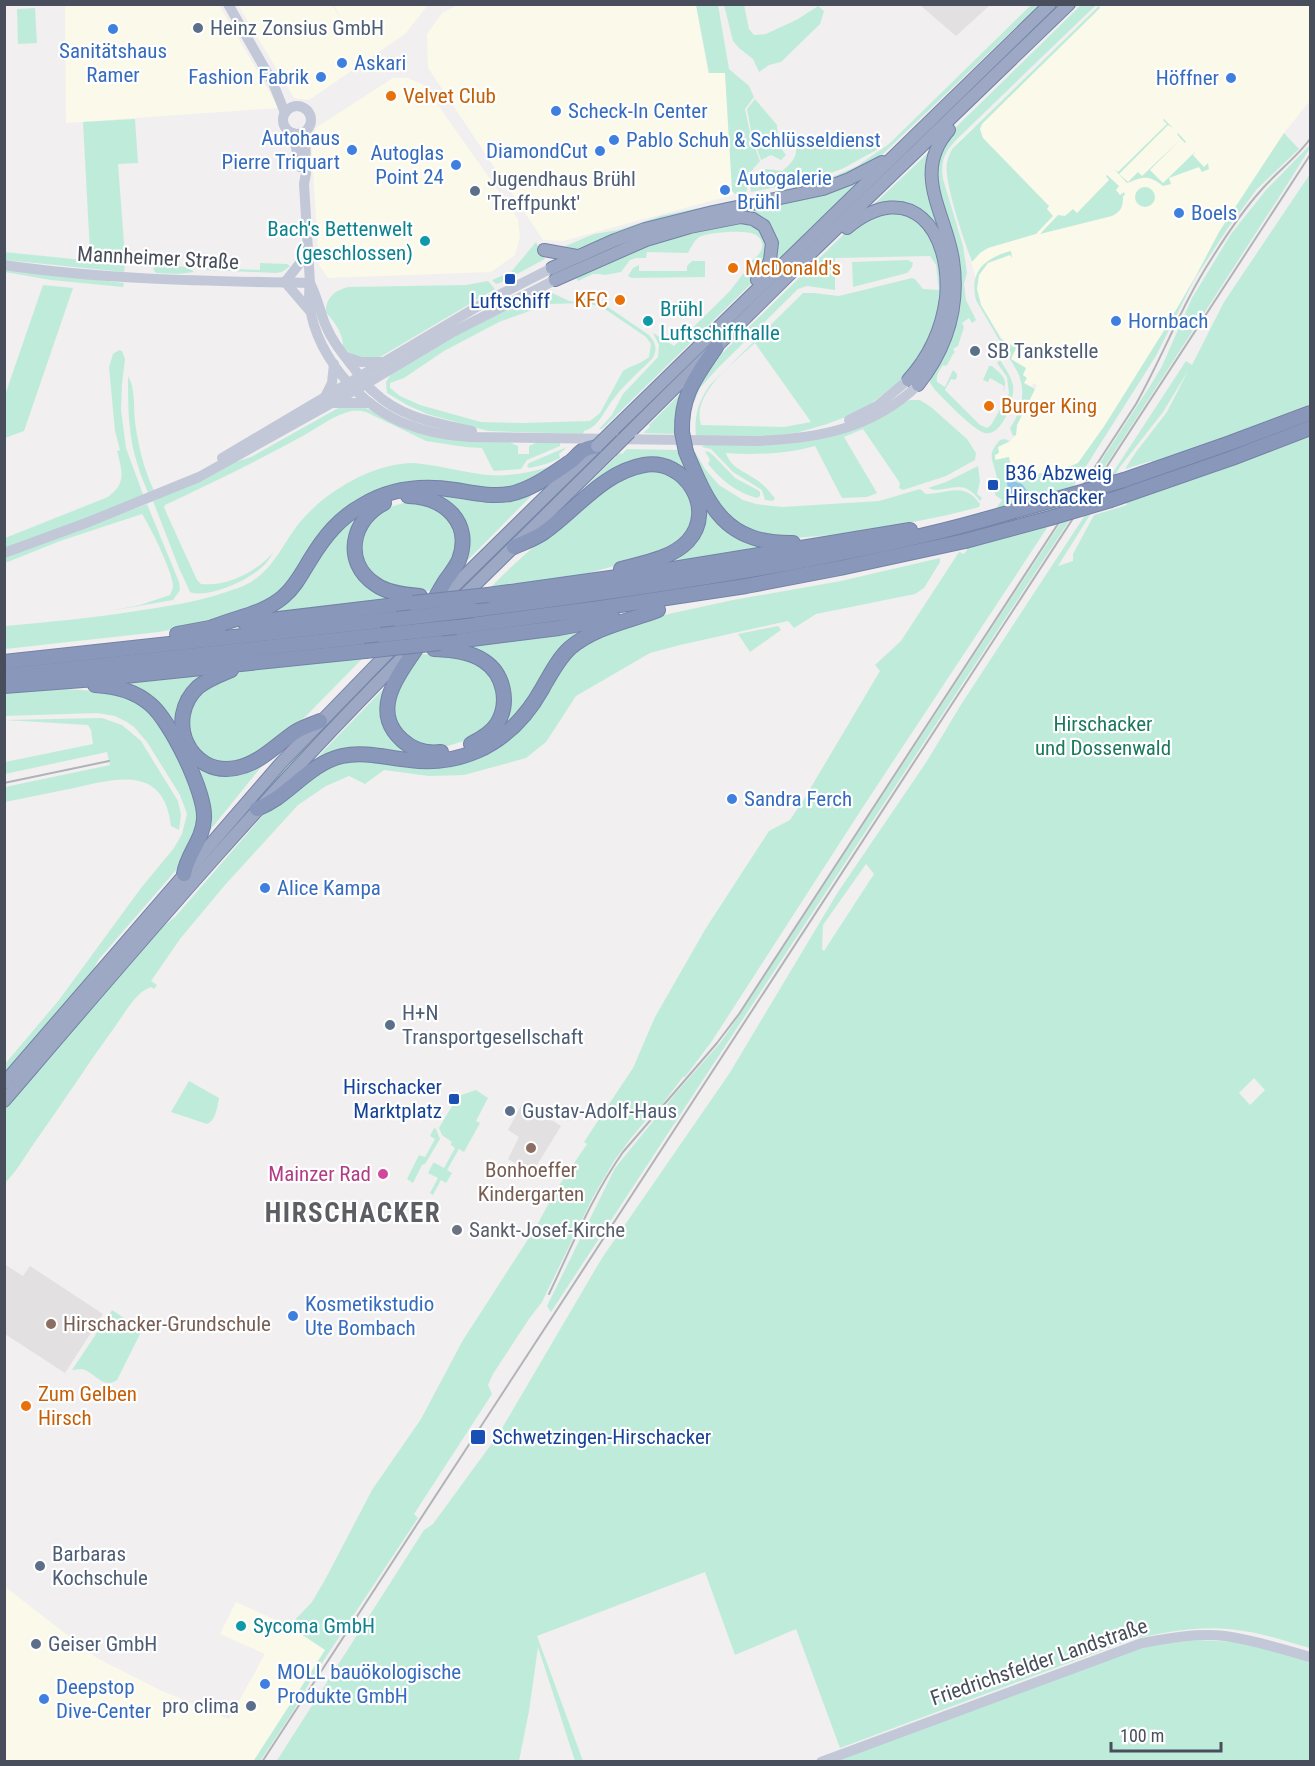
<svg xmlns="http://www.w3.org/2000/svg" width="1315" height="1766" viewBox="0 0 1315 1766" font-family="'Roboto Condensed',sans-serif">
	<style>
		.commercial { fill: #fbf9e9 }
		.education { fill: #e2e0e0 }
		.green { fill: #bfecda; fill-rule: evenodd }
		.water { fill: #8fc3e7 }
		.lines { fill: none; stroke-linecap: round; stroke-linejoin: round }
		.trunk-casing { stroke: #7482a7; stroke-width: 14 }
		.motorway-casing { stroke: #7482a7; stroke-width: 16 }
		.secondary { stroke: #c2c8d7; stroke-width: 10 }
		.trunk { stroke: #9ca8c4; stroke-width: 12 }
		.motorway { stroke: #8997bb; stroke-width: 14 }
		.rail { stroke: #b1b3b9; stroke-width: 2 }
		.trunk-bridge-casing { stroke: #7482a7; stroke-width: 14; stroke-linecap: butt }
		.motorway-bridge-casing { stroke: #7482a7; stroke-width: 16; stroke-linecap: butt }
		.trunk-bridge { stroke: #9ca8c4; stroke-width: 12 }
		.motorway-bridge { stroke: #8997bb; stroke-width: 14 }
		.service-dot { fill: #5c6f8a; stroke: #fff; stroke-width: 2 }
		.shop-dot { fill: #3f7fe0; stroke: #fff; stroke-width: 2 }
		.food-dot { fill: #e8710a; stroke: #fff; stroke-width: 2 }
		.culture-dot { fill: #0f9aa8; stroke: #fff; stroke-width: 2 }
		.transit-dot { fill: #1a4fb4; stroke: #fff; stroke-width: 2 }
		.education-dot { fill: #8d6e63; stroke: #fff; stroke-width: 2 }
		.hotel-dot { fill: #d1479c; stroke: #fff; stroke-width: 2 }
		.worship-dot { fill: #6b7280; stroke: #fff; stroke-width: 2 }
		.labels { text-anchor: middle; stroke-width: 4.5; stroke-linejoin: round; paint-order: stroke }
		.service-label { font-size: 21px; fill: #4e5e75; stroke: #fff; text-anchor: start }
		.shop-label { font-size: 21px; fill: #366cbe; stroke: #fff; text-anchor: start }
		.food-label { font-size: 21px; fill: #c56008; stroke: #fff; text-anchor: start }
		.culture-label { font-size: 21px; fill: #0d838f; stroke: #fff; text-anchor: start }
		.street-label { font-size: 21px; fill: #484e5b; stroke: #fff }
		.transit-label { font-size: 21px; fill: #164399; stroke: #fff; text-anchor: start }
		.park-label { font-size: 21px; fill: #1c795d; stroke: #fff }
		.education-label { font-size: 21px; fill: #785e54; stroke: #fff }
		.hotel-label { font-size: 21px; fill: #b23c85; stroke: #fff; text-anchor: end }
		.worship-label { font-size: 21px; fill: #5b616d; stroke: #fff; text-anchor: start }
		.district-label { font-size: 27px; font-weight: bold; letter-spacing: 1.5px; fill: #5c5e63; stroke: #fff }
	</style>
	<rect width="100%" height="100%" fill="#f1efef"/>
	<g class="commercial">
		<polygon points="65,5 219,5 279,108 66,123"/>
		<polygon points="238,5 332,5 344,24 334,5 428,5 405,34 309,100 294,98"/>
		<polygon points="458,5 696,5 708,73 725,72 733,195 563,241 543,240 428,68 427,34 442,13"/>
		<polygon points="1101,5 1310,5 1310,101 1284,133 1219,232 1197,274 1165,329 1105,425 1078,463 1071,466 1020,478 1013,476 1009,457 996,460 995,455 998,447 1010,441 1016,435 1017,425 1037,385 1033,383 1031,387 1024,383 1022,375 1011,359 1016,348 1002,339 981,305 977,289 977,282 949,188 947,162 952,149 960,140"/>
		<polygon points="393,78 408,78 424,85 518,219 520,238 515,255 491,272 328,278 319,265 311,139 317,127"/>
		<polygon points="4,1586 97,1658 160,1690 229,1719 265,1654 220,1634 236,1602 289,1626 326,1650 253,1761 5,1761"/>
	</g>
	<g class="education">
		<polygon points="920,5 990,5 956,36"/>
		<polygon points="523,1102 561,1126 532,1173 508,1159 519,1137 508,1130"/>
		<polygon points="4,1264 23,1276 30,1266 103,1314 65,1373 5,1334"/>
	</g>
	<g class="green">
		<polygon points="696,5 718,5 729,69 749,86 754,97 745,109 751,137 760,161 748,175 747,191 743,193 735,194 732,191 725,73 709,73"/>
		<polygon points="724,5 744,5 749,29 754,35 766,34 798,19 818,6 824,11 820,24 781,62 769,65 759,72 753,59 739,48 733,41"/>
		<polygon points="1031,5 1039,5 884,153 872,162 836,181 669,216 619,232 574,250 563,247 594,234 618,230 661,216 810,184 837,175 857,166 889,144"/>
		<path d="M1081 5H1096L958 138C945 151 940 161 943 179L963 246 967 273 964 284 966 300 976 320 972 323 969 318 962 323 964 327 958 346 953 349 955 352C951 355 950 362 946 366L943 365C939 371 936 375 937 382L945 387 953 370 957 374V377L955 380 951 379 945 390 980 425 987 428 991 425 1009 394 1007 377 997 363 1000 360C1005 368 1011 376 1013 385 1015 399 1003 436 985 433 973 430 945 400 935 390L930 383 931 374 949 342 934 172 946 137Z"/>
		<path d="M1099 6 1100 8 982 124 980 129 983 138 1049 206 1047 209 1053 216 1036 234 988 248 980 253 972 262C965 243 943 181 947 162 948 158 950 153 952 149Z"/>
		<polygon points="35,8 37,43 18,44 17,9"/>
		<polygon points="755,99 777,125 778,144 786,155 781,160 771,155 761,160 752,136 747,109"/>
		<polygon points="135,119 138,163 118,164 125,256 90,253 83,122"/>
		<path d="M1164 119 1173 128 1168 125 1119 174 1128 182 1138 172 1142 176 1181 139 1177 134 1178 133 1186 142 1185 143 1181 139 1150 170 1163 183 1196 151 1193 155 1204 167 1208 163 1209 169 1202 172 1199 167 1169 178 1171 184 1163 186C1148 174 1143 177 1127 183L1114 169 1118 172 1167 124 1163 120Z"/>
		<path d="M1284 133 1299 149 1257 189 1228 228 1194 280 1156 356 1045 531 861 810 712 1041 685 1077H683L661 1106 659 1105 631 1138 614 1161 593 1197 542 1302 529 1319 493 1374 488 1385 492 1394 414 1514 418 1518 314 1675 292 1713 263 1757 260 1761 253 1762 325 1650 289 1626 312 1602 326 1578 372 1490 421 1419 463 1340 536 1227 556 1190 587 1144 584 1142 633 1068 655 1017 706 928 769 831 790 820 804 799 880 671 875 665 901 641 959 552 964 554 1002 500 995 495C996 487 998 481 996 474 992 457 987 455 1000 440L1004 439 1010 441 998 447 999 453 995 455V460L1009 457 1013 476 1020 478 1071 466 1078 463 1105 425 1165 329 1197 274 1219 232Z"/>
		<path d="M796 137 809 148 833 137 845 147 869 138 878 149 844 168 815 179 751 192 750 182 758 172 767 169 782 171C797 159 797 155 796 137Z"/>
		<polygon points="1310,145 1310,148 1285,188 1128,431 551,1312 547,1306 615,1168 676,1093 720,1043 732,1026 1150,386 1162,366 1192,298 1231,234 1266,190"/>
		<polygon points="931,150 946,241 949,296 928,218 871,207"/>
		<path d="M1310 174V404L1256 426 1152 462 1151 461 1125 469 1136 452 1167 412 1188 371 1163 412 1120 467 1058 566 1073 561V554L1094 515 1127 505 1126 502 1216 472 1310 436V1648C1288 1642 1266 1634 1243 1631 1206 1624 1170 1631 1133 1639L840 1748 796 1629 735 1655 705 1572 537 1636 583 1761H575L538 1647 529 1711 519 1761 276 1762 424 1530 433 1524 498 1435 602 1258 729 1074 838 892 927 761 962 703 1186 361 1192 365 1224 302ZM866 864 874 874 824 951 822 949 823 925ZM1254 1078 1265 1090 1250 1105 1239 1093Z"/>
		<polygon points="868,175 771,269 773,263 759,219 623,244"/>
		<path d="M1107 175 1119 186 1116 190 1120 195 1124 192 1125 195 1123 196C1123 206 1122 211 1112 216L1040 234 1058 215 1065 216 1073 209 1077 213 1109 180 1106 176Z"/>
		<circle cx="1145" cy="197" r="10"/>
		<path d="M879 213H906L932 233 942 275 939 311 925 349 904 378 868 406 851 415 827 424 796 433 771 436H696C694 416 698 402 710 385L803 293H814L839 296 912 278 915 279 923 289 939 290 936 265 930 256 835 258V290L807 286 798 289 717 369 700 388 691 409 689 421 690 432H686L687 405 711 364 845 233ZM755 343 811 422 784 427 701 425C691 393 735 362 755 343Z"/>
		<path d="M731 221 755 225 765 236 768 254 756 279 602 429H599L612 415 623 394 658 357 659 345 653 333 674 346 729 292 743 274 752 272 753 263 751 261C761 255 768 243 756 235 748 229 708 232 699 237 694 241 691 247 688 253L647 252 646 258H636L630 260 621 272 605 275 599 274H593L578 281 576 277 625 251Z"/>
		<polygon points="536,242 545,259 500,283 496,284 492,280 511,272"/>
		<path d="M1011 251 1012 258 1010 255 988 263 979 275 977 289 981 305 1001 339 1016 348 1011 359 1026 368 1023 375 1027 378 1024 383 1035 389 1017 425 1016 435 1013 436 1010 428C1022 410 1027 391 1017 371L976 300C969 271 985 258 1011 251Z"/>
		<polygon points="4,252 123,264 125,266 124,272 5,260"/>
		<polygon points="908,260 913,263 912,267 907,273 853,287 852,262"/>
		<polygon points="692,261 705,261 705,277 632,278 628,276 633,268 639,265 639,271 687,271 687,266"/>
		<polygon points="260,263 287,264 290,266 282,272 276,273 206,270 206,268 260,270"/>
		<polygon points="158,265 188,267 194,272 179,274 156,273 153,269"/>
		<polygon points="4,268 124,283 123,287 51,280 5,272"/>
		<path d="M488 281 495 289 380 357C365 362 355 358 343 348 344 336 335 321 326 313 325 298 335 290 349 287L466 285Z"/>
		<polygon points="43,285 73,288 24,431 5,438 5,395"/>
		<path d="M548 291 569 301 575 302 588 297 605 305 649 335C656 343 658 350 652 359 640 371 626 383 615 397 605 408 600 427 584 431L583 434 488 431 427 414 407 405 387 393 386 382 391 374 440 342 543 292ZM586 303 602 307 646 337 651 344 649 357C641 364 632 365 623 371L600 413 590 421 523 423 481 422 420 405 400 396 390 388V383L404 378 444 351 499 322 549 304Z"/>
		<path d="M119 350 122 351 125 359 122 384 121 410 126 448 144 497 5 549V538L108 497C127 483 122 471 117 451L120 450 115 431 109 367 113 354Z"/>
		<path d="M989 366H992C1001 374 1009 379 1003 392L1004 386 990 378 988 382 983 380Z"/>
		<path d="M128 376C136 390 133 406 135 422 139 449 143 466 154 491L148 493C145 484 140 475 138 466 128 437 128 406 128 376Z"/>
		<polygon points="685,389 677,434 643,433 650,427 649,425"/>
		<path d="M910 400H920L931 407 967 439 976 453 975 460 946 476 903 490 899 488 900 483 863 429 844 437 877 493 867 497 842 498 815 446C786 454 756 455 726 453 731 470 750 473 762 484 767 488 771 494 775 498L773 501 765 500 762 490 733 472 711 449 702 447 704 445 793 443Z"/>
		<path d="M359 405 403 425 507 441 518 446V454H529V446L538 442H560V446L527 460 521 469 495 471 493 470 482 448 465 447 426 441 366 412C360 411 354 410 348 412 330 417 315 430 299 438 255 462 210 484 165 505L164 507 166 512 197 580 201 584C228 587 257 571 274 552 270 557 267 563 262 567 249 580 208 599 190 592L179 568 153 501 235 462 251 457 340 407Z"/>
		<path d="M567 447 559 454 560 458C550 463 540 466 529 468L527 466 529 463Z"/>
		<polygon points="627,449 680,450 715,516 778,545 641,569 673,555 701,505 660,462 585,494 582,490 620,453 622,454"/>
		<polygon points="599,450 605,450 467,586 461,587"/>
		<path d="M705 451 709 452 713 455 735 478 758 490 760 492V496L757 498C737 493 721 480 708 464L710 460Z"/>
		<path d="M692 452H695L705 469 719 485 743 500 756 504 782 507 879 501 920 489 926 494C948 494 964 481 980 504L979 507C939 518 899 525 858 531 824 536 786 542 753 532 731 525 720 507 708 489L710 487Z"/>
		<path d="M414 463C437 465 458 471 480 474 504 478 529 473 552 466L533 480 506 489 371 494 289 583 269 602 215 620 189 626 159 632 5 649V626C49 622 93 618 136 611 163 607 191 603 217 595 228 591 241 588 251 582 275 567 283 543 300 522 326 491 373 463 414 463Z"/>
		<path d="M978 466 980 481 977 494 982 498 980 501C961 474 946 496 928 488L946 482Z"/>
		<path d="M645 470 664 471 683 483 694 507 692 522 686 535 676 544 648 557 581 575 516 585 515 583 491 587C519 558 550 532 582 508 602 493 621 477 645 470Z"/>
		<path d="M546 481 458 570C459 565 463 559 464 553 479 472 345 478 352 552 355 583 378 590 403 598L262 615 280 603 295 589 325 543 338 527 353 514 378 500 393 495 427 490 499 498 521 494Z"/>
		<polygon points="407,502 423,502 448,516 457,536 455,555 431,591 394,588 369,572 361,557 360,542 371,518 387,508"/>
		<path d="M147 504 179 582 180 590 173 600 110 611 140 605 170 595C172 591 173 589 173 585 172 571 150 526 142 514L60 541 5 563V557Z"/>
		<path d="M940 558V562L924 588 915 594 816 614 794 628 788 621 680 645 650 653 576 696 546 742 526 758 464 775 429 776 384 770 365 784 349 776 326 786 298 805 225 885 180 939 151 981 157 985 154 989 151 987C135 992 124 1015 114 1028 87 1065 62 1104 35 1142 25 1156 17 1171 5 1183V1108L157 931 175 917 265 813 278 801 325 768 351 759H471L556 675 577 649 586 642 632 624 664 615 733 600 841 581Z"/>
		<polygon points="787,569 788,573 745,581 462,621 467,616"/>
		<polygon points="778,626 781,630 750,652 738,634"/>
		<path d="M598 627C553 648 555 669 531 704 521 719 505 732 490 741 465 756 436 760 407 757 389 754 371 750 353 752 331 754 320 765 303 772L392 680C389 688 385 696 385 706 384 719 390 730 398 739 433 777 517 744 507 690 502 660 479 655 454 647Z"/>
		<polygon points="422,654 467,657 491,673 500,698 492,723 470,739 448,746 429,747 410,740 397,724 393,712 395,693 413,664"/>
		<path d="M391 655 395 656C258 795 132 946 5 1093V1090L27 1064 274 778Z"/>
		<polygon points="363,658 306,716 274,742 253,757 223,764 199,753 187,729 190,707 203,690 236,673 257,668"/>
		<polygon points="215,672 180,711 203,766 270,756 203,839 205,829 172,728 109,682"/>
		<polygon points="65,689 96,691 119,694 146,707 167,734 191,783 199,804 197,829 184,861 99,959 89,977 5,1076 5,1064 59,1000 141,888 174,848 182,834 187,814 180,795 147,742 134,727 127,722 115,716 97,713 5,716 5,692"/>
		<path d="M102 718 122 725 141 741 178 801 181 815 179 830 171 826C164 765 118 778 74 788 51 793 28 797 5 802V787L110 765 107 752 5 774V762L93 744 91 730 88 725 5 720Z"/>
		<path d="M189 1081 219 1098C217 1108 216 1120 207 1124L171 1112Z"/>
		<polygon points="476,1090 488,1098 476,1121 480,1123 464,1152 459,1149 447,1170 452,1173 446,1183 441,1180 433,1195 430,1193 438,1178 428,1173 433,1163 435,1163 444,1168 455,1148 451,1145 451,1143 452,1142 442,1135 439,1128 458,1096"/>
		<polygon points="434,1128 436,1129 440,1139 425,1164 422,1165 413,1183 407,1179 419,1155 425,1157 435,1139 430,1136"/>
		<path d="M112 1310 139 1328 141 1332 117 1380C103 1390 95 1372 82 1369 79 1369 75 1370 72 1370Z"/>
		<polygon points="1196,1640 1241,1642 1310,1660 1310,1761 832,1762 1143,1646"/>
	</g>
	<path class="water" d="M1013 481 1022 484 1028 492C1023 501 1015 498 1008 492L1007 482Z"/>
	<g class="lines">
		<defs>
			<g id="trunk">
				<path d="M847 228C910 176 952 231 946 298 942 329 929 357 908 380"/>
				<polyline points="544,250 577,256"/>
				<polyline points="552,268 615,240 645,229 713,212 823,189 849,179 882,162"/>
				<polyline points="555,280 646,240 690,227 741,217 753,219 764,226 772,243 770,260 767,268 757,280"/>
				<path d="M918 385C947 348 960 307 953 260 946 213 911 173 949 130"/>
				<polyline points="612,431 1050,4"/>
				<polyline points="630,432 813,251 1069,4"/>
				<polyline points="437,603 596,447"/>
				<polyline points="426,633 611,451"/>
				<polyline points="4,1083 281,763 412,628"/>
				<path d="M4 1101C136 947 268 791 412 648"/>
			</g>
			<g id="motorway">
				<path d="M682 432C681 394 696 377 716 347"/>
				<path d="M686 452C709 507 725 544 793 543"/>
				<polyline points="1124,480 1230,443 1310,413"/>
				<path d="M408 496C444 497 473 522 459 560 456 567 451 573 446 580 440 589 435 599 430 608"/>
				<polyline points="1111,500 1232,458 1310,428"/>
				<path d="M384 503C352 519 342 562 375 584 387 593 405 595 420 596"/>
				<path d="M514 547C523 543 534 539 543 533 575 511 603 472 644 465 685 458 717 509 688 541 671 559 643 563 621 569"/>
				<polyline points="488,595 667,570 910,530"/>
				<path d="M473 610C582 596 692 581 801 561 862 549 923 537 983 520"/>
				<polyline points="245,623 413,603"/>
				<path d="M213 627C237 617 263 614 283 597 295 587 302 573 310 560 324 537 339 518 363 505 391 488 423 485 455 490 474 493 491 497 510 494 532 489 551 475 570 462 575 459 578 453 584 450 587 448 593 447 597 446"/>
				<polyline points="456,627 600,608 746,586 840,568 965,541"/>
				<polyline points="177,634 220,626"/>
				<path d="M423 638C405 668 366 707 402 740 413 750 427 754 441 752"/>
				<polyline points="440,643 559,628 613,618"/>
				<path d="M434 649C451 650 469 651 484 661 504 674 510 703 497 724 491 733 481 739 471 744"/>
				<polyline points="4,662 397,619"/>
				<path d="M231 670C219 675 208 679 198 687 164 719 189 777 236 768 258 764 274 747 291 735 299 728 311 725 320 721"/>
				<polyline points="4,676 381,635"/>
				<path d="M95 685C114 686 135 691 150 704 170 720 206 793 204 819 203 840 187 854 184 874"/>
				<polyline points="4,686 96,679 365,651"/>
				<path d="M257 809C264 806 271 802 277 798 298 783 316 762 342 756 365 751 387 758 410 760 432 763 456 760 477 751 506 738 527 716 542 689 550 675 558 659 570 648 594 627 629 621 658 610"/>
			</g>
		</defs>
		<use href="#trunk" class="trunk-casing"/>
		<use href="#motorway" class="motorway-casing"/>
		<g class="secondary">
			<polyline points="228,4 273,83 285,113"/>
			<circle cx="297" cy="120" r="14"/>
			<path d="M305 132 306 173 304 184 310 283C302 338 352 401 401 422 423 431 446 436 469 437L755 441C816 439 873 429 918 385"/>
			<polyline points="293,133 300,167"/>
			<path d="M4 265C106 280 208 281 310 283"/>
			<polyline points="285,282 308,253"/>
			<polyline points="285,282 309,310"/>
			<path d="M311 285C317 297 320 311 325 324 332 341 342 353 353 367 360 376 365 385 374 392 401 418 437 423 472 431"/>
			<polyline points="346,357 361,362 383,362"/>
			<polyline points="325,397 332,383 334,364"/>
			<polyline points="334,403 370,403"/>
			<polyline points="849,420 877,406 908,380"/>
			<polyline points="222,458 487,301 552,268"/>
			<polyline points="4,553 86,523 199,477 366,384 453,332 555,280"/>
			<path d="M821 1762 1142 1643C1169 1638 1197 1633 1225 1636 1254 1640 1282 1649 1310 1657"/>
		</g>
		<use href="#trunk" class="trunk"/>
		<use href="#motorway" class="motorway"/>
		<g class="rail">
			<polyline points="4,783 109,761"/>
			<path d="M549 1294C572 1246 592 1196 623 1152L717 1043 739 1014 1136 404C1163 356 1182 304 1212 258 1227 234 1244 209 1263 188 1278 171 1297 157 1310 139"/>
			<polyline points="262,1762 1310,155"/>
		</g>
		<defs>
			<g id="trunk-bridge">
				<polyline points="597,446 612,431"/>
				<polyline points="611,451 630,432"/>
			</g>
			<g id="motorway-bridge">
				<polyline points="682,432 686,452"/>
				<polyline points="983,520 1124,480"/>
				<polyline points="965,541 1050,518 1111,500"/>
				<polyline points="413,603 488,595"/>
				<polyline points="397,619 473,610"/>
				<polyline points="381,635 456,627"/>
				<polyline points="365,651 440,643"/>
			</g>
		</defs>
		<use href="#trunk-bridge" class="trunk-bridge-casing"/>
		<use href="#motorway-bridge" class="motorway-bridge-casing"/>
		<use href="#trunk-bridge" class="trunk-bridge"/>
		<use href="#motorway-bridge" class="motorway-bridge"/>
	</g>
	<g class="service-dot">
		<circle cx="198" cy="28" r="6"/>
		<circle cx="475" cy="191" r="6"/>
		<circle cx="975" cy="351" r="6"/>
		<circle cx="390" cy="1025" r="6"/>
		<circle cx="510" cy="1111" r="6"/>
		<circle cx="40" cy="1566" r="6"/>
		<circle cx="36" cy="1644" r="6"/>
		<circle cx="251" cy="1706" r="6"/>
	</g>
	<g class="shop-dot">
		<circle cx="113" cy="29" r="6"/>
		<circle cx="342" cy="63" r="6"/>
		<circle cx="321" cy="77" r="6"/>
		<circle cx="1231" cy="78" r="6"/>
		<circle cx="556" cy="111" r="6"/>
		<circle cx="614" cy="140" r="6"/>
		<circle cx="352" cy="150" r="6"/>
		<circle cx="600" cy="151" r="6"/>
		<circle cx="456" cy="165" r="6"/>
		<circle cx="725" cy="190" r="6"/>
		<circle cx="1179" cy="213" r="6"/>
		<circle cx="1116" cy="321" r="6"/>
		<circle cx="732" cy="799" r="6"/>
		<circle cx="265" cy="888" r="6"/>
		<circle cx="293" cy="1316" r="6"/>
		<circle cx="265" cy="1684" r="6"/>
		<circle cx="44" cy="1699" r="6"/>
	</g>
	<g class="food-dot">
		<circle cx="391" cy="96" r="6"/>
		<circle cx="733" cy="268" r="6"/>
		<circle cx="620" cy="300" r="6"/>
		<circle cx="989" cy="406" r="6"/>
		<circle cx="26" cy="1406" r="6"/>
	</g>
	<g class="culture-dot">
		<circle cx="425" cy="241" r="6"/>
		<circle cx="648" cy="321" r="6"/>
		<circle cx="241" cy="1626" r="6"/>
	</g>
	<g class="transit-dot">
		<rect x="504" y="273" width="12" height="12" rx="3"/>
		<rect x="987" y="479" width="12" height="12" rx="3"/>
		<rect x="448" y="1093" width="12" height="12" rx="3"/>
		<rect x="470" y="1429" width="16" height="16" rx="3"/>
	</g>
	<g class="education-dot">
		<circle cx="531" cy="1148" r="6"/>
		<circle cx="51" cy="1324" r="6"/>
	</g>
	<circle class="hotel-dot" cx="383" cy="1174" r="6"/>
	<circle class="worship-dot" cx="457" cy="1230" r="6"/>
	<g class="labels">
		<g class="service-label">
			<text x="210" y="35">Heinz Zonsius GmbH</text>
			<text x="487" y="186">Jugendhaus Brühl<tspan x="487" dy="24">'Treffpunkt'</tspan></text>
			<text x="987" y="358">SB Tankstelle</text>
			<text x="402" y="1020">H+N<tspan x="402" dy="24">Transportgesellschaft</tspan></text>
			<text x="522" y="1118">Gustav-Adolf-Haus</text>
			<text x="52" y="1561">Barbaras<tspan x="52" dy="24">Kochschule</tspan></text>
			<text x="48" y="1651">Geiser GmbH</text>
			<text x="239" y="1713" text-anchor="end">pro clima</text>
		</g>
		<g class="shop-label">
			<text x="113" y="58" text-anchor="middle">Sanitätshaus<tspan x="113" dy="24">Ramer</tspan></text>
			<text x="354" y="70">Askari</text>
			<text x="309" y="84" text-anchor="end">Fashion Fabrik</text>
			<text x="1219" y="85" text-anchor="end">Höffner</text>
			<text x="568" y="118">Scheck-In Center</text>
			<text x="340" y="145" text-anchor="end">Autohaus<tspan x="340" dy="24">Pierre Triquart</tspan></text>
			<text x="626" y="147">Pablo Schuh &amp; Schlüsseldienst</text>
			<text x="588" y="158" text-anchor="end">DiamondCut</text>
			<text x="444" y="160" text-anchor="end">Autoglas<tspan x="444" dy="24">Point 24</tspan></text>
			<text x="737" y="185">Autogalerie<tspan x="737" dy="24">Brühl</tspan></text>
			<text x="1191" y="220">Boels</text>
			<text x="1128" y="328">Hornbach</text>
			<text x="744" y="806">Sandra Ferch</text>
			<text x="277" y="895">Alice Kampa</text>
			<text x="305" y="1311">Kosmetikstudio<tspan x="305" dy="24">Ute Bombach</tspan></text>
			<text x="277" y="1679">MOLL bauökologische<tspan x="277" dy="24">Produkte GmbH</tspan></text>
			<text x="56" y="1694">Deepstop<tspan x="56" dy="24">Dive-Center</tspan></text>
		</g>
		<g class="food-label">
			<text x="403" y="103">Velvet Club</text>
			<text x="745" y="275">McDonald's</text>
			<text x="608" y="307" text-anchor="end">KFC</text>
			<text x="1001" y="413">Burger King</text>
			<text x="38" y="1401">Zum Gelben<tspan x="38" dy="24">Hirsch</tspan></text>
		</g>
		<g class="culture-label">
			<text x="413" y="236" text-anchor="end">Bach's Bettenwelt<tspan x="413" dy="24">(geschlossen)</tspan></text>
			<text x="660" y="316">Brühl<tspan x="660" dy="24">Luftschiffhalle</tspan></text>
			<text x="253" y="1633">Sycoma GmbH</text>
		</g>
		<g class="street-label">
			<text transform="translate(158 258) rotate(3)" y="7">Mannheimer Straße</text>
			<text transform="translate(1039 1662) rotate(-19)" y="7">Friedrichsfelder Landstraße</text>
		</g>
		<g class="transit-label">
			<text x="510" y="308" text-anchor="middle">Luftschiff</text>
			<text x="1005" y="480">B36 Abzweig<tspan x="1005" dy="24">Hirschacker</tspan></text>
			<text x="442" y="1094" text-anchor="end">Hirschacker<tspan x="442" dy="24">Marktplatz</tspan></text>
			<text x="492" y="1444">Schwetzingen-Hirschacker</text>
		</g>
		<g class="park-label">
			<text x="1103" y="731">Hirschacker<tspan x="1103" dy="24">und Dossenwald</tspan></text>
		</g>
		<g class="education-label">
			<text x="531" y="1177">Bonhoeffer<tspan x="531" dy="24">Kindergarten</tspan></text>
			<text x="63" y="1331" text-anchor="start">Hirschacker-Grundschule</text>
		</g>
		<g class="hotel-label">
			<text x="371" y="1181">Mainzer Rad</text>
		</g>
		<g class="worship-label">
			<text x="469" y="1237">Sankt-Josef-Kirche</text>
		</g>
		<g class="district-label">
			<text x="353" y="1222">HIRSCHACKER</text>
		</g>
	</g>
	<rect width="1315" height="1766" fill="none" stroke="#484e5b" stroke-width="12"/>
	<path d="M1111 1742v9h110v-9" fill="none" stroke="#484e5b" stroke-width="3"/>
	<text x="1120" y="1742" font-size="18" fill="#484e5b" stroke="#ffffff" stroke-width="4.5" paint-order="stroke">100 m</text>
</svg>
